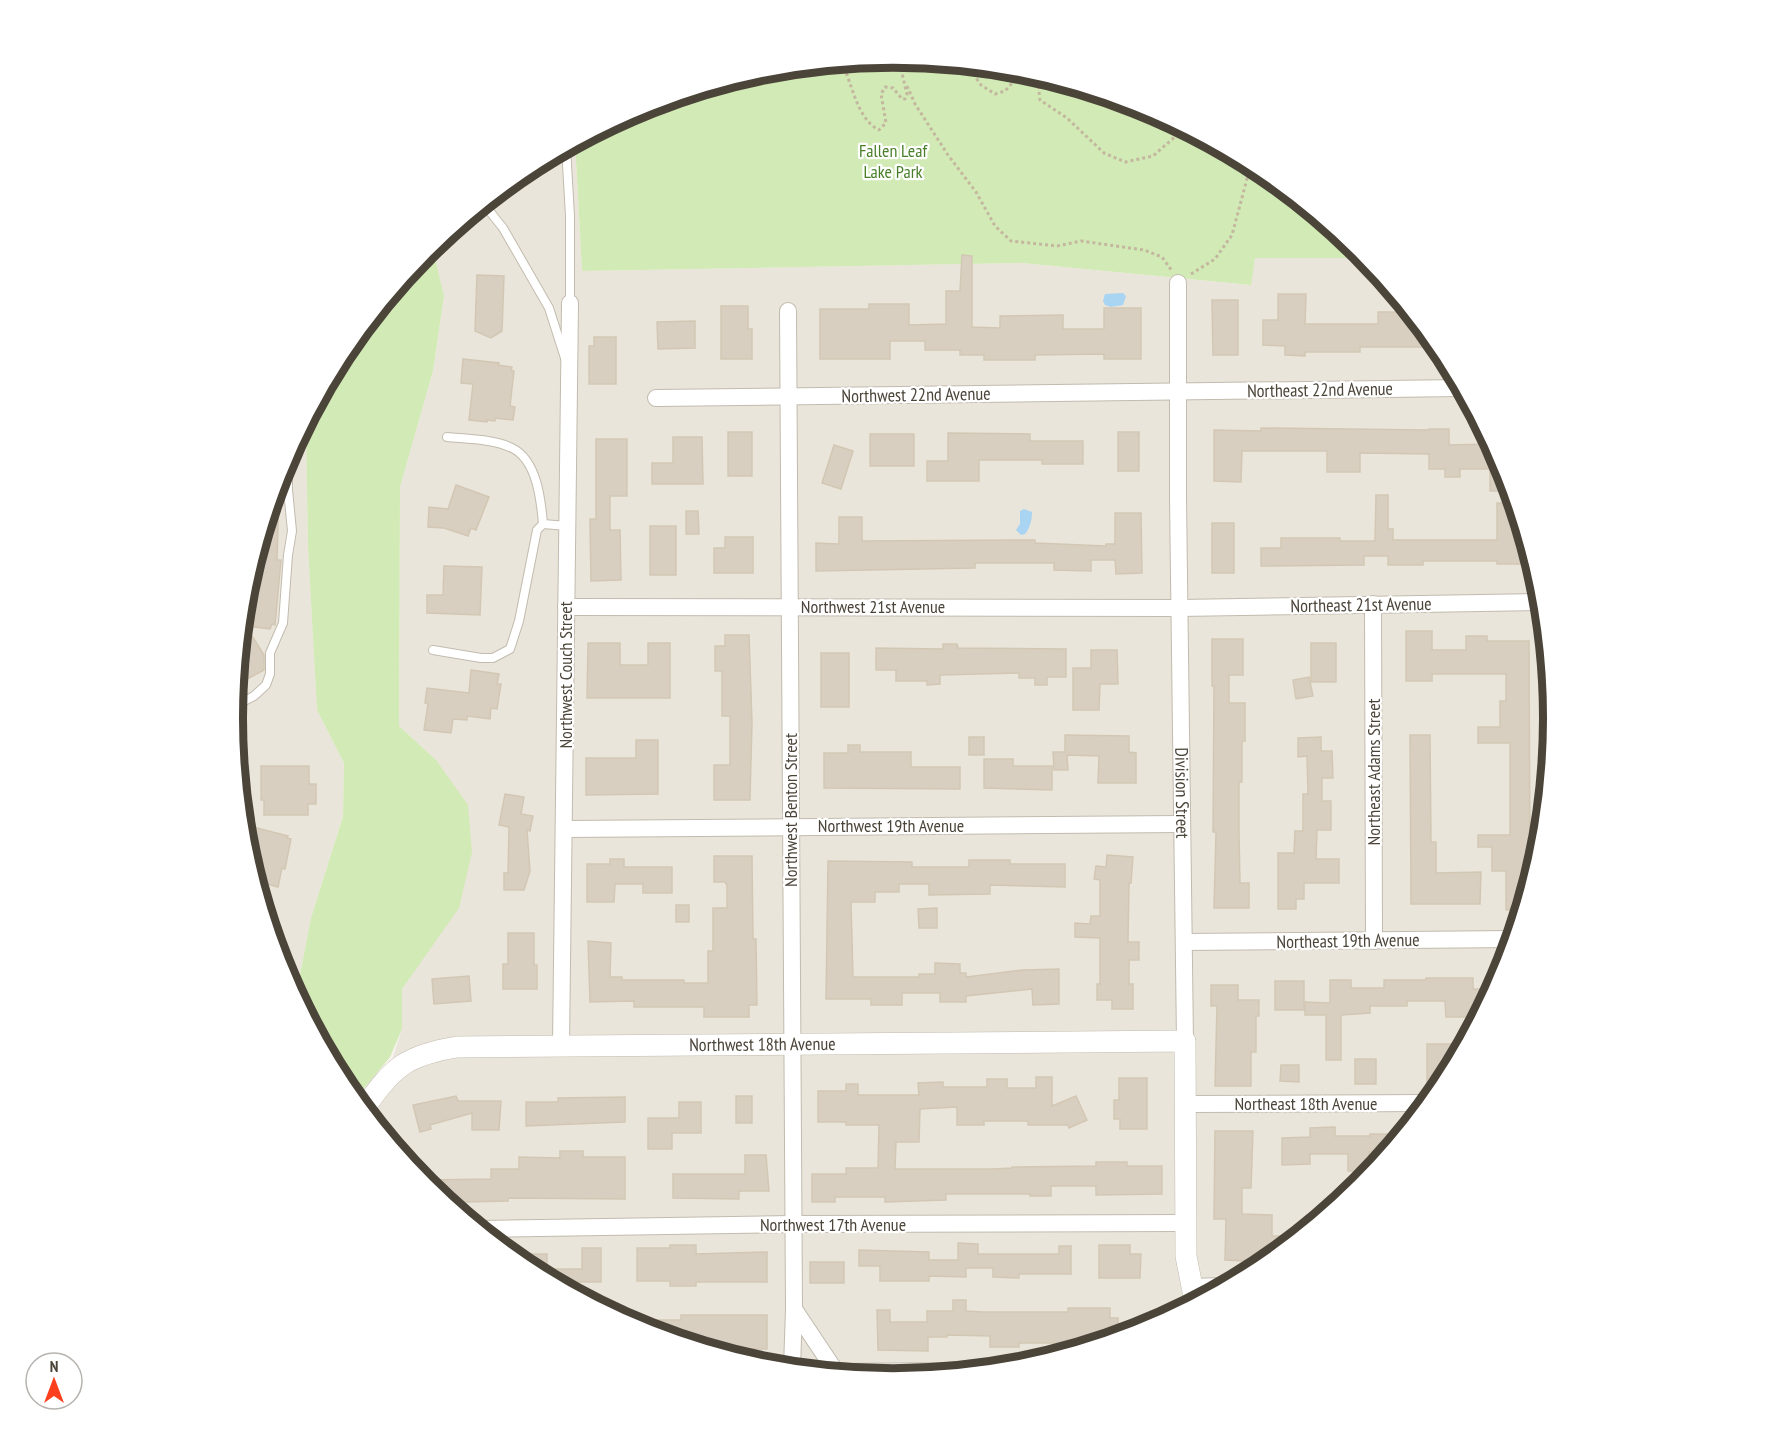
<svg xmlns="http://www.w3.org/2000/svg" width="1786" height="1435" viewBox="0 0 1786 1435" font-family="'PT Sans Narrow',sans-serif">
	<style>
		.residential { fill: #eae5da }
		.green { fill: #d2eab5 }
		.water { fill: #a9d4f2 }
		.building { fill: #d8cfc1; stroke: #d3c7b4; stroke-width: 1.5 }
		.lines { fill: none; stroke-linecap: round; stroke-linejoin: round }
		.service-casing { stroke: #c2bbae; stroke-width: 10 }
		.minor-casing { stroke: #c2bbae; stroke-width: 18 }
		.tertiary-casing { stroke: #c2bbae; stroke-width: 22 }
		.path { stroke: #c4b79f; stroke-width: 3; stroke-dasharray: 3 3; stroke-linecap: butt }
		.service { stroke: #fff; stroke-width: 8 }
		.minor { stroke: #fff; stroke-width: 16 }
		.tertiary { stroke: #fff; stroke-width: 21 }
		.labels { text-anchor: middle; stroke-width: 4.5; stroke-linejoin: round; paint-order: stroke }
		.park-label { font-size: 18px; fill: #4a7f2a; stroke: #fff }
		.street-label { font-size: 18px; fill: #4b4439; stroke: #fff }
		.rim { fill: none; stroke: #4b4439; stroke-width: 8 }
	</style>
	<rect width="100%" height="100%" fill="#f6f3ec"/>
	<g class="residential">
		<polygon points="575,142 582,271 1022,263 1250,285 1255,258 1366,258 1442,351 1503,465 1541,589 1553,718 1541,847 1503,971 1442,1085 1360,1185 1260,1267 1145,1328 1022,1365 893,1378 764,1365 640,1328 526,1266 426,1184 373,1120 402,1029 402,989 436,760 399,726 400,487 433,371 444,297 432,246 526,168"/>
		<polygon points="314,406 306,432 308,547 317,710 344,763 343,815 311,918 296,995 283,970 245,846 233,717 245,588 283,464"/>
	</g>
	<g class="green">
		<polygon points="893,57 1022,70 1146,107 1260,169 1360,251 1366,258 1255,258 1251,285 1022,263 582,271 575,142 641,107 764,70"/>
		<polygon points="432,246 444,296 433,371 400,487 399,726 436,760 468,805 472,852 459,908 402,989 402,1029 390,1057 355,1099 344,1084 296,995 311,918 343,816 344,763 317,710 308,547 306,432 314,406 330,376 345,356 344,350"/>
	</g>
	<g class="water">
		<polygon points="1123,293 1126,296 1123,305 1111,307 1105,305 1103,301 1105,294"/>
		<path d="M1024 509 1032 512C1032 520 1030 528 1025 534L1021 535 1016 530 1020 524V511Z"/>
	</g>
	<g class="building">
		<polygon points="962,255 972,256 972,327 1000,328 1000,316 1063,315 1063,329 1104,329 1104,308 1141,308 1141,359 1104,359 1104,354 1035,355 1035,360 984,360 984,355 960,355 960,350 925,350 925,341 890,341 890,359 820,359 820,309 869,309 869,304 909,304 909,325 946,324 946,291 960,291"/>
		<polygon points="477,275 504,276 502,331 491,338 475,331"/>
		<polygon points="1278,294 1306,294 1305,324 1378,324 1378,312 1411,312 1439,347 1360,347 1360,352 1305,352 1305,356 1285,355 1285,346 1263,345 1263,320 1278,320"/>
		<polygon points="1212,300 1238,300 1238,355 1213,355"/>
		<polygon points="721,306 748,306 748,329 752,329 752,359 721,359"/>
		<polygon points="695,321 695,348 658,349 657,322"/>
		<polygon points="594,337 616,337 616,384 589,384 589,346 594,346"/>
		<polygon points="463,359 499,363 498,365 512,367 511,370 514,371 510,406 515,407 513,420 495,418 495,421 487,420 487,422 469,420 473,384 461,383"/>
		<polygon points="1261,428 1429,430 1429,429 1449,429 1449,445 1490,444 1491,441 1506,474 1502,474 1502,491 1490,491 1490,469 1460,469 1460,477 1445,477 1445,469 1429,469 1429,454 1360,453 1360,472 1327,472 1327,451 1242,451 1241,482 1214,481 1214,430 1261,431"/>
		<rect x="728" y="432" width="24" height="44"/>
		<rect x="1118" y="432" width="21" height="39"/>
		<polygon points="948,433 1030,434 1030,441 1083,441 1083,464 1042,464 1042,460 979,460 979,481 927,481 927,461 948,461"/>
		<rect x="870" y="434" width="44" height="32"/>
		<polygon points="673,437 702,437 703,484 652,484 652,463 673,463"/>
		<polygon points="596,439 627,439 627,496 610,496 610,530 620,530 621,580 591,581 590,519 596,519"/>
		<polygon points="834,445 853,451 841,489 822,483"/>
		<polygon points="456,485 489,497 476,530 471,528 468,536 444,528 428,527 429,507 448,509"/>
		<polygon points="276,488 279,488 277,560 281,560 275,625 272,624 270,629 246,626 264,655 264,670 236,685 245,588"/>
		<polygon points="1376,495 1388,495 1388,529 1393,529 1393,540 1497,540 1497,503 1515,503 1526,539 1526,564 1497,564 1497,561 1423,561 1423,565 1388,565 1388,556 1364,556 1364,565 1261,566 1261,548 1281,548 1281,538 1340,538 1340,541 1375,541"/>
		<polygon points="686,511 698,511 699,534 686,534"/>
		<polygon points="1115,513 1141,513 1142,573 1116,574 1115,560 1091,560 1091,571 1054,570 1054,563 975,563 975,568 816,571 816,543 839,544 839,517 862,517 862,541 1035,540 1035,543 1106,546 1106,544 1115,544"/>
		<rect x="1212" y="523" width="22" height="50"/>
		<rect x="650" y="526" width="26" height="49"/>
		<polygon points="725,537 753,537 753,573 714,573 714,548 725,548"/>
		<polygon points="444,566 482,567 480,615 427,613 427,595 443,595"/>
		<polygon points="1406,631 1432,631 1432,650 1466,650 1466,636 1487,636 1487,641 1529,641 1530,871 1527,871 1527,890 1521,910 1506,910 1506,871 1492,871 1492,847 1478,847 1478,835 1510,835 1510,743 1478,743 1478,727 1500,727 1500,701 1506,701 1506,674 1432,674 1432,681 1406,681"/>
		<polygon points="725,635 749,635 752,722 750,800 714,800 714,765 730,765 730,716 722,716 722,671 715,671 715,646 725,646"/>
		<polygon points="1212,639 1243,639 1243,675 1229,675 1229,703 1245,703 1245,741 1242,741 1242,782 1239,782 1239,834 1240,883 1249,883 1249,908 1214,908 1216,832 1213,832 1214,686 1212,686"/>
		<polygon points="588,643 620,643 620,665 648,665 648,643 670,643 670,698 587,698"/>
		<rect x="1311" y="643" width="25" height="39"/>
		<polygon points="943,644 957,644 958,648 1066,649 1066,677 1047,677 1047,685 1035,685 1035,678 1019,678 1019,673 940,675 940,684 927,685 927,681 896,681 896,670 876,670 876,648 943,649"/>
		<polygon points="1091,650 1117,650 1118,684 1100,684 1099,710 1073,710 1073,668 1091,668"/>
		<rect x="821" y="653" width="28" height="54"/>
		<polygon points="471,670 499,674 497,684 501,684 497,709 491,708 490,719 467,716 467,720 453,719 451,733 424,730 428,704 425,703 427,688 469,693"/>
		<polygon points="1309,677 1313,696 1296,699 1293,680"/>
		<polygon points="1065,735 1129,736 1129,752 1136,753 1136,783 1098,783 1099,756 1067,755 1068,770 1054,770 1053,752 1065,752"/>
		<polygon points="1410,735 1430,735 1431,842 1436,842 1436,873 1481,872 1480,904 1411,904"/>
		<rect x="969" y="737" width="15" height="18"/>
		<polygon points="1321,737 1321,751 1332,751 1333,778 1322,778 1322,801 1331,801 1331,830 1317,830 1316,859 1339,859 1339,883 1304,883 1304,899 1296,899 1296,909 1278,909 1278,853 1294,853 1295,831 1303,831 1303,794 1308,794 1307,756 1298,757 1298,738"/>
		<polygon points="636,740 658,740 658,794 586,795 586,758 636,758"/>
		<polygon points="848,745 860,745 860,752 911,752 911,767 960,767 960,789 824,788 824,753 848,753"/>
		<polygon points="984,759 1013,759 1013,766 1052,766 1052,790 984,788"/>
		<polygon points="261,766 309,766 309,784 316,784 316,804 308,804 308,815 264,815 264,800 261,800"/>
		<polygon points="505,794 524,797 521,814 533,816 530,831 527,830 530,871 524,890 504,890 504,873 508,873 509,827 499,825"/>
		<polygon points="253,827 288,836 287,838 291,839 285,869 282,868 278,887 256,881 254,876 259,855 246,850"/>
		<polygon points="1107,855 1133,857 1131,883 1129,883 1128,942 1139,942 1139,960 1129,960 1129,984 1133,984 1133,1009 1112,1009 1112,1000 1097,1000 1097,984 1100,984 1100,938 1075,937 1075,923 1090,924 1091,916 1100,916 1100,880 1094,879 1096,866 1106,867"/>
		<polygon points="714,856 752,856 753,939 756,939 757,1005 749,1005 749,1017 704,1017 704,1007 634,1007 634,1001 590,1002 588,941 611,943 610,977 622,977 622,980 684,980 684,983 708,983 708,951 713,951 713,908 727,908 727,885 725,882 714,882"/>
		<polygon points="610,859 624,859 624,867 672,867 672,893 643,893 643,884 615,884 614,902 587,902 587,864 610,864"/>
		<polygon points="969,860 1010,860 1010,864 1065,864 1065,887 990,885 990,894 929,895 929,884 899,884 899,892 875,892 875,902 851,902 853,977 919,977 919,974 935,974 935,963 960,964 960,973 966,973 966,977 1023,970 1059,969 1059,1004 1033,1005 1032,989 966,996 966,1002 940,1002 940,993 902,993 902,1005 871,1005 871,999 826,999 828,861 912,862 912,867 969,867"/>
		<rect x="676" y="905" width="13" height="17"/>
		<polygon points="937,908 937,928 919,928 918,909"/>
		<polygon points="508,933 534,933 534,965 537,965 537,989 503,989 503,964 508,964"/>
		<polygon points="469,976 471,1001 434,1004 432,979"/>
		<polygon points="1426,978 1473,978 1473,989 1493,989 1478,1017 1446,1017 1445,1001 1407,1001 1407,1006 1370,1006 1370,1013 1341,1015 1341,1060 1326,1060 1326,1015 1305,1015 1305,1002 1330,1003 1330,980 1351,980 1351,988 1384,988 1384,980 1426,980"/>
		<rect x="1275" y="981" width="29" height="29"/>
		<polygon points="1211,985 1238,985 1238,1000 1259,1000 1259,1016 1256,1016 1256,1052 1251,1052 1251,1086 1215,1086 1217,1006 1211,1006"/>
		<polygon points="1427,1044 1464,1044 1443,1084 1427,1084"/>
		<rect x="1355" y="1059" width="21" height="25"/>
		<polygon points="1281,1065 1299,1065 1299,1082 1280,1081"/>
		<polygon points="1036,1077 1052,1077 1052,1106 1076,1096 1087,1120 1069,1128 1068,1125 1028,1125 1028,1121 984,1121 984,1125 957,1125 957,1107 920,1109 919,1142 896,1142 895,1169 992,1169 1012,1168 1012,1167 1096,1166 1096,1162 1127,1162 1127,1166 1162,1166 1162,1194 1096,1195 1096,1186 1051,1186 1051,1196 1030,1196 1030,1194 946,1194 946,1200 885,1202 885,1197 835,1197 835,1202 812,1202 812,1174 846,1174 846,1168 878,1168 879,1125 846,1125 846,1122 818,1122 818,1091 846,1091 846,1084 858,1084 858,1095 919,1095 918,1083 943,1082 943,1087 987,1087 987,1079 1007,1079 1007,1088 1036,1088"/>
		<polygon points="1119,1078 1147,1078 1147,1129 1120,1129 1120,1119 1114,1119 1114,1100 1119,1100"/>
		<polygon points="456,1096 458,1101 501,1101 499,1130 472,1130 472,1113 430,1125 431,1129 420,1132 413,1105"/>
		<rect x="736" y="1096" width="16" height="27"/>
		<polygon points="625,1097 625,1122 526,1126 526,1102 558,1102 558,1098"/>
		<polygon points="679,1102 701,1102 701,1133 672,1133 672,1149 648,1149 648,1118 679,1118"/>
		<polygon points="1335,1127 1335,1136 1370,1136 1370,1134 1401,1134 1386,1152 1369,1152 1369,1171 1348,1171 1348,1154 1310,1154 1310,1164 1282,1165 1282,1138 1310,1137 1310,1128"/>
		<polygon points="1215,1131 1253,1131 1251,1188 1242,1188 1242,1214 1272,1215 1272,1236 1297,1236 1266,1262 1225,1260 1226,1219 1214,1219"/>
		<polygon points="560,1151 583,1151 583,1157 625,1157 625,1199 508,1198 508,1201 464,1202 464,1205 451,1205 422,1180 491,1179 491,1169 519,1169 519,1157 560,1158"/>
		<polygon points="745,1155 766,1155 769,1191 739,1191 739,1199 673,1198 673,1174 745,1174"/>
		<polygon points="958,1243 978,1244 978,1254 1059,1254 1059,1246 1071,1246 1071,1274 1019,1274 1019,1278 993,1277 993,1268 966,1268 966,1277 929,1276 929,1281 880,1281 880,1266 859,1266 859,1250 929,1252 929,1260 958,1260"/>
		<polygon points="670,1245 696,1245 696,1254 767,1252 767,1282 696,1282 696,1286 670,1286 670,1281 637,1281 637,1248 670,1248"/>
		<polygon points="1099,1245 1130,1245 1130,1254 1141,1254 1140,1278 1099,1278"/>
		<polygon points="582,1248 601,1248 601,1282 573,1282 573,1286 562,1286 528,1267 528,1254 547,1254 547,1269 582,1269"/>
		<rect x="810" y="1262" width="34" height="21"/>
		<polygon points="953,1300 966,1300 966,1311 983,1312 1068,1312 1068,1308 1110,1308 1110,1318 1118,1318 1118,1336 1080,1348 1066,1348 1066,1343 1019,1343 1019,1347 990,1347 990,1336 947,1335 947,1337 928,1337 928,1351 878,1350 877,1310 890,1310 890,1322 927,1322 927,1311 953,1311"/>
		<polygon points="681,1315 767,1315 767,1349 707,1348 650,1331 650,1320 681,1320"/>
	</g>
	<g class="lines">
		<defs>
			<g id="service">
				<polyline points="566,147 570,216 570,303"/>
				<polyline points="483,203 503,228 549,308 565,358"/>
				<path d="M447 437C468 439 493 439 512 448 537 460 541 500 543 524"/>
				<polyline points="433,650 481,658 493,658 510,649 519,621 537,530 543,524 567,526"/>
				<polyline points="233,707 254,696 266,685 270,674 270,653 283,623 288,555 292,531 288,490 288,456"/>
			</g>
			<g id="minor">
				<path id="s1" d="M1178 283V498L1185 1041"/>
				<polyline points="788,311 794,1309 836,1372"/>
				<polyline points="656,398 1462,388"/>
				<polyline points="1373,604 1374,941"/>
				<polyline points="566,607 1180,608 1542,602"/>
				<polyline points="565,829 1182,824"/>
				<polyline points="1184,942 1513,939"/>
				<polyline points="561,1046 570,303"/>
				<polyline points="1185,1104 1427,1103"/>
				<polyline points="480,1229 793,1224 1186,1223"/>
				<polyline points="1191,1287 1223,1286"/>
				<polyline points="792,1368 794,1309"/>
				<polyline points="829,1372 962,1371"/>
			</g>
			<g id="tertiary">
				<path id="s2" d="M364 1109C392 1067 407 1055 457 1047L1185 1041 1186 1256 1195 1302"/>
			</g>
		</defs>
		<use href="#service" class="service-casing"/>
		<use href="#minor" class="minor-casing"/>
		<use href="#tertiary" class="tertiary-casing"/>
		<g class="path">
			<path d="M842 62C852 84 857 119 879 130L886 123 881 94 885 87 893 88 902 99H905L907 94 898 57"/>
			<polyline points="966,64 981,85 995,94 1005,91 1022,72 1028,71"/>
			<polyline points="1037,74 1040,100 1067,118 1104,153 1125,162 1153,156 1185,128"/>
			<polyline points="907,86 915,104 948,155 976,192 995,226 1011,241 1057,246 1081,241 1144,250 1162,257 1172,271"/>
			<polyline points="1191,274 1215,259 1232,235 1251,164"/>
		</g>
		<use href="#service" class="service"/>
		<use href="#minor" class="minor"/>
		<use href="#tertiary" class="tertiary"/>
	</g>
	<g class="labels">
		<g class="park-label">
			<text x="893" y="157">Fallen Leaf<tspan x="893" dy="21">Lake Park</tspan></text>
		</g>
		<g class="street-label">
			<text transform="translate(1320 390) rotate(-1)" y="6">Northeast 22nd Avenue</text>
			<text transform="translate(916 395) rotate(-1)" y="6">Northwest 22nd Avenue</text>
			<text transform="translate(1361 605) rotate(-1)" y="6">Northeast 21st Avenue</text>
			<text x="873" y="613">Northwest 21st Avenue</text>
			<text transform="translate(566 675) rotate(-90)" y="6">Northwest Couch Street</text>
			<text transform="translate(1374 772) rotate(-90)" y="6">Northeast Adams Street</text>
			<text dy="6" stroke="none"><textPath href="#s1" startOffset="510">Division Street</textPath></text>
			<text transform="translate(791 810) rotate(-90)" y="6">Northwest Benton Street</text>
			<text x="891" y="832">Northwest 19th Avenue</text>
			<text transform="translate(1348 941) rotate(-1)" y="6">Northeast 19th Avenue</text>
			<text dy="6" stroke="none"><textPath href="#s2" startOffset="422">Northwest 18th Avenue</textPath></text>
			<text x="1306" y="1110">Northeast 18th Avenue</text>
			<text x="833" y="1231">Northwest 17th Avenue</text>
		</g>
	</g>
	<path d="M0 0H1786V1435H0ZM243 718a650 650 0 1 1 1300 0a650 650 0 1 1-1300 0Z" fill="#fff" fill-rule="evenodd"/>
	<path class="rim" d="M243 718a650 650 0 1 1 1300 0a650 650 0 1 1-1300 0Z"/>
	<g transform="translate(54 1381)"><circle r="28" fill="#ffffff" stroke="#b7b4b0" stroke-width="1.5"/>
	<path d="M0-4.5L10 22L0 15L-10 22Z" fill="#fc3f1d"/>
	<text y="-9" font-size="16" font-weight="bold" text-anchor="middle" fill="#4b4439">N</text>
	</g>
</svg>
